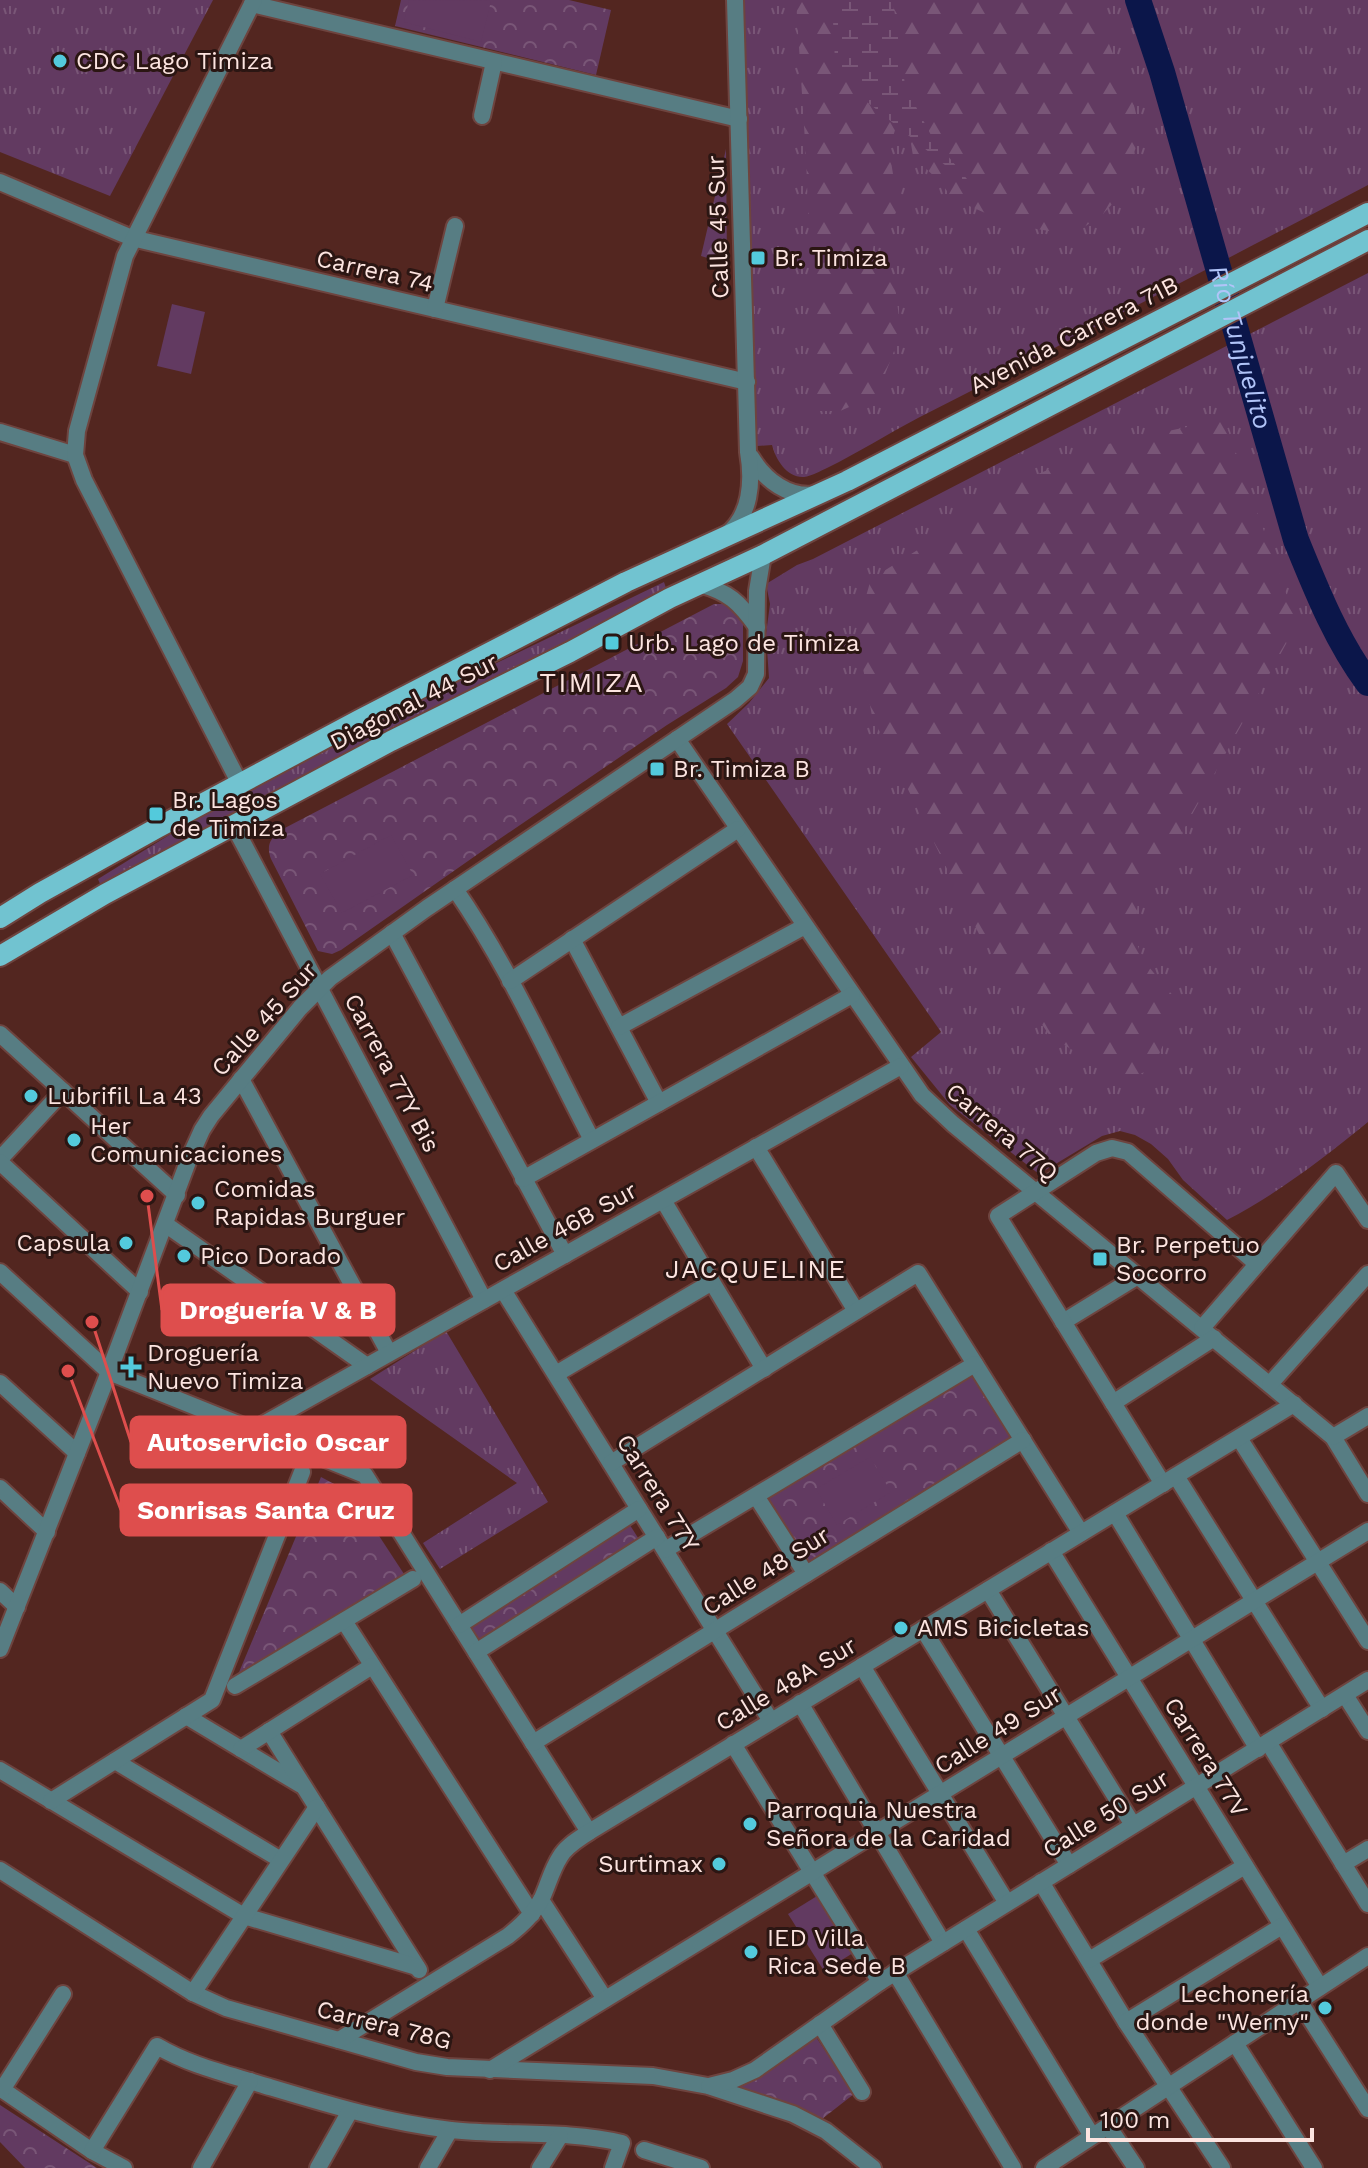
<svg xmlns="http://www.w3.org/2000/svg" width="1368" height="2168" viewBox="0 0 1368 2168" font-family="'Work Sans',sans-serif">
	<style>
		.grass { fill: url(#grass-tufts) }
		.forest { fill: url(#forest-firs) }
		.wetland { fill: url(#wetland-marsh) }
		.park { fill: url(#park-crowns) }
		.pitch { fill: #623a61 }
		.lines { fill: none; stroke-linecap: round; stroke-linejoin: round }
		.river { stroke: #0b164a; stroke-width: 26 }
		.minor-casing { stroke: #6e443f; stroke-width: 20 }
		.major-casing { stroke: #6e443f; stroke-width: 24 }
		.minor { stroke: #577d83; stroke-width: 16 }
		.major { stroke: #71c3d0; stroke-width: 20 }
		.poi-dot { fill: #53cadc; stroke: #2b1613; stroke-width: 3 }
		.labels { text-anchor: middle; stroke-width: 6; stroke-linejoin: round; paint-order: stroke }
		.poi-label { font-size: 24px; fill: #fce4e0; stroke: #2b1613; text-anchor: start }
		.street-label { font-size: 24px; fill: #fce4e0; stroke: #2b1613 }
		.water-label { font-size: 26px; font-style: italic; fill: #b1c4f8; stroke: #2b1613 }
		.neighbourhood-label { font-size: 26px; letter-spacing: 2px; fill: #fce4e0; stroke: #2b1613 }
		.quarter-label { font-size: 28px; letter-spacing: 2px; fill: #fce4e0; stroke: #2b1613 }
		.leader { fill: none; stroke: #de4e4d; stroke-width: 3 }
		.callout-dot { fill: #de4e4d; stroke: #2b1613; stroke-width: 3 }
		.callout { fill: #de4e4d; stroke: #de4e4d; stroke-width: 3 }
		.callout-label { font-size: 26px; text-anchor: middle; font-weight: bold; fill: #fff }
	</style>
	<defs>
		<pattern id="grass-tufts" width="24" height="20" patternUnits="userSpaceOnUse" patternTransform="scale(2)"><rect width="24" height="20" fill="#623a61"/><path d="M3 7l-1-3M5 7V3M7 7l1-3M15 17l-1-3M17 17v-4M19 17l1-3" fill="none" stroke="#795677"/></pattern>
		<pattern id="forest-firs" width="22" height="20" patternUnits="userSpaceOnUse" patternTransform="scale(2)"><rect width="22" height="20" fill="#623a61"/><path d="M5 1l3.5 6h-7zM16 11l3.5 6h-7z" fill="#795677"/></pattern>
		<pattern id="wetland-marsh" width="20" height="14" patternUnits="userSpaceOnUse" patternTransform="scale(2)"><rect width="20" height="14" fill="#623a61"/><path d="M1 5h8M5 5V1M11 12h8M15 12V8" fill="none" stroke="#795677"/></pattern>
		<pattern id="park-crowns" width="20" height="18" patternUnits="userSpaceOnUse" patternTransform="scale(2)"><rect width="20" height="18" fill="#623a61"/><path d="M2 6a3 3 0 1 1 6 0M12 15a3 3 0 1 1 6 0" fill="none" stroke="#795677"/></pattern>
	</defs>
	<rect width="100%" height="100%" fill="#532620"/>
	<g class="grass">
		<polygon points="0,0 213,0 110,196 0,152"/>
		<path d="M742 0H1368V185C1218 264 1068 341 918 418 887 434 858 453 827 468 820 471 812 476 804 477 787 478 776 460 772 445L757 446Z"/>
		<path d="M1368 273V1122C1324 1158 1277 1194 1227 1220L1183 1180 1168 1159 1151 1144 1135 1135 1120 1131 1102 1136 1039 1174 950 1105 911 1057 941 1032 727 724 749 703 769 678 766 634 770 604 766 584 797 565 813 559Z"/>
		<polygon points="664,582 666,588 541,656 100,884 98,879 174,832 389,715"/>
		<polygon points="446,1331 548,1502 440,1569 423,1543 517,1483 370,1379"/>
	</g>
	<g class="forest">
		<polygon points="796,0 1091,0 1134,105 1140,131 1138,142 1116,200 1101,216 1084,227 1055,232 1013,225 953,199 941,183 913,156 909,131 896,127 889,149 893,174 899,184 900,203 893,219 874,244 870,263 895,286 901,333 877,395 840,411 819,411 815,387 806,157"/>
		<polygon points="726,149 727,264 701,256"/>
		<polygon points="1224,419 1297,624 1173,849 1138,899 1135,938 1143,960 1180,1004 1153,1069 1131,1077 1106,1071 1050,1036 979,934 872,716 856,631 871,579 940,536 996,492 1108,444"/>
	</g>
	<polygon class="wetland" points="832,0 892,0 899,34 905,86 932,137 977,191 866,101 835,61"/>
	<g class="park">
		<polygon points="401,0 569,0 611,10 596,75 395,26"/>
		<path d="M714 604H725L733 609 743 624V661L738 677 726 688 667 725 498 840 341 950 332 954 318 951 271 859C266 845 270 839 281 830Z"/>
		<polygon points="972,1370 1013,1438 809,1564 767,1496"/>
		<polygon points="321,1477 351,1493 404,1574 237,1677"/>
		<polygon points="628,1522 640,1541 481,1643 468,1624"/>
		<path d="M816 2037 854 2094 822 2119 734 2088C766 2078 790 2056 816 2037Z"/>
		<polygon points="0,2105 97,2168 25,2168 0,2142"/>
	</g>
	<g class="pitch">
		<polygon points="409,0 491,1 481,42 404,22"/>
		<polygon points="172,304 205,312 191,374 157,366"/>
		<polygon points="391,835 413,875 342,913 320,874"/>
		<polygon points="870,1457 891,1492 837,1525 816,1489"/>
		<polygon points="817,1896 853,1953 824,1971 788,1914"/>
	</g>
	<g class="lines">
		<path class="river" id="s1" d="M1138 0 1162 72 1296 540C1316 589 1336 640 1368 683"/>
		<defs>
			<g id="minor">
				<polyline points="252,4 739,119"/>
				<polyline points="482,116 494,62"/>
				<polyline points="0,182 132,238 747,382"/>
				<polyline points="435,309 455,226"/>
				<polyline points="0,432 75,455"/>
				<path d="M751 457C765 480 789 499 817 494"/>
				<path d="M726 535C751 516 753 481 748 452L735 0"/>
				<path d="M699 584C729 592 739 602 757 627"/>
				<polyline points="677,739 922,1095 953,1124 1333,1437 1368,1494"/>
				<polyline points="240,784 84,480 75,455 77,431 125,256 254,0"/>
				<polyline points="234,826 484,1300"/>
				<path d="M455 889C509 967 548 1056 592 1140"/>
				<polyline points="392,933 565,1255"/>
				<polyline points="572,939 659,1103"/>
				<polyline points="510,981 738,829"/>
				<polyline points="619,1027 805,926"/>
				<polyline points="0,1034 177,1195"/>
				<polyline points="241,1079 389,1353"/>
				<polyline points="756,1147 856,1311"/>
				<polyline points="0,1159 63,1091"/>
				<polyline points="0,1162 140,1292"/>
				<polyline points="523,1179 852,995"/>
				<polyline points="663,1200 764,1369"/>
				<polyline points="165,1224 367,1366"/>
				<polyline points="0,1272 109,1372 365,1475 589,1832"/>
				<polyline points="503,1290 771,1721"/>
				<polyline points="1063,1322 1138,1276"/>
				<polyline points="1202,1328 1336,1173 1368,1220"/>
				<polyline points="556,1374 712,1282"/>
				<polyline points="0,1383 77,1453"/>
				<polyline points="1270,1384 1368,1274"/>
				<polyline points="1113,1403 1214,1338"/>
				<polyline points="253,1430 901,1066"/>
				<polyline points="1333,1437 1368,1416"/>
				<polyline points="1239,1438 1368,1641"/>
				<polyline points="611,1463 918,1273 1081,1533"/>
				<polyline points="1176,1476 1322,1709"/>
				<polyline points="1163,1484 998,1216 1096,1153 1112,1148 1128,1152 1257,1264"/>
				<polyline points="0,1488 47,1532"/>
				<polyline points="756,1496 806,1574"/>
				<polyline points="1115,1513 1258,1749"/>
				<polyline points="665,1550 975,1364"/>
				<polyline points="1051,1551 1320,1987"/>
				<polyline points="988,1590 1133,1825"/>
				<polyline points="0,1591 17,1607"/>
				<polyline points="344,1621 532,1914"/>
				<polyline points="459,1625 639,1509"/>
				<polyline points="923,1629 1069,1865"/>
				<polyline points="0,1649 109,1372 189,1159 202,1130 211,1116 300,1008 330,978 427,908 735,700 750,687 756,674 757,591 763,555"/>
				<polyline points="476,1652 657,1537"/>
				<polyline points="862,1666 1007,1903"/>
				<polyline points="235,1686 413,1579"/>
				<polyline points="1345,1695 1368,1731"/>
				<polyline points="800,1703 943,1943"/>
				<polyline points="186,1716 301,1785"/>
				<polyline points="269,1731 419,1970"/>
				<polyline points="1268,1742 1368,1904"/>
				<polyline points="533,1743 1023,1440"/>
				<polyline points="733,1744 880,1982"/>
				<polyline points="241,1749 372,1666"/>
				<polyline points="115,1761 281,1860"/>
				<polyline points="0,1770 244,1916 417,1967"/>
				<polyline points="51,1801 212,1700 302,1472"/>
				<polyline points="1343,1864 1368,1849"/>
				<polyline points="0,1870 193,1993 226,2008 416,2062 447,2067 653,2076 708,2086 793,2114 826,2131 873,2168"/>
				<polyline points="1041,1882 1126,2022 1222,2168"/>
				<polyline points="541,1900 605,1999"/>
				<polyline points="966,1929 1092,2136"/>
				<polyline points="1089,1960 1245,1866"/>
				<polyline points="895,1972 1013,2168"/>
				<polyline points="193,1993 317,1807"/>
				<polyline points="1299,2001 1368,2109"/>
				<polyline points="1126,2022 1282,1926"/>
				<polyline points="820,2024 862,2092"/>
				<path d="M339 2040 508 1936C522 1925 534 1914 542 1898 548 1885 552 1869 560 1857 566 1846 579 1839 589 1832L1294 1404"/>
				<polyline points="1235,2043 1314,2168"/>
				<polyline points="490,2070 1368,1531"/>
				<polyline points="709,2086 733,2080 755,2070 880,1982 1368,1680"/>
				<polyline points="0,2088 92,2151 124,2168"/>
				<polyline points="2,2090 63,1994"/>
				<polyline points="1108,2126 1136,2168"/>
				<polyline points="644,2150 701,2168"/>
				<path d="M92 2151 157 2046C191 2066 228 2074 266 2086 326 2104 388 2123 451 2130 508 2136 566 2130 622 2143L613 2168"/>
				<polyline points="201,2168 250,2081"/>
				<polyline points="318,2168 350,2111"/>
				<polyline points="428,2168 450,2130"/>
				<polyline points="540,2168 560,2136"/>
				<polyline points="1044,2168 1368,1956"/>
			</g>
			<g id="major">
				<polyline points="0,918 40,893 157,828 359,720 626,582 847,481 1368,213"/>
				<polyline points="0,956 105,894 391,741 570,652 670,598 763,555 1368,240"/>
			</g>
		</defs>
		<use href="#minor" class="minor-casing"/>
		<use href="#major" class="major-casing"/>
		<use href="#minor" class="minor"/>
		<use href="#major" class="major"/>
	</g>
	<g class="poi-dot">
		<circle cx="60" cy="61" r="8"/>
		<rect x="750" y="250" width="16" height="16" rx="4"/>
		<rect x="604" y="635" width="16" height="16" rx="4"/>
		<rect x="649" y="761" width="16" height="16" rx="4"/>
		<rect x="148" y="806" width="16" height="16" rx="4"/>
		<circle cx="31" cy="1096" r="8"/>
		<circle cx="74" cy="1140" r="8"/>
		<circle cx="198" cy="1203" r="8"/>
		<circle cx="126" cy="1243" r="8"/>
		<circle cx="184" cy="1256" r="8"/>
		<rect x="1092" y="1251" width="16" height="16" rx="4"/>
		<path d="M127 1355h8v8h8v8h-8v8h-8v-8h-8v-8h8z"/>
		<circle cx="901" cy="1628" r="8"/>
		<circle cx="750" cy="1824" r="8"/>
		<circle cx="719" cy="1864" r="8"/>
		<circle cx="751" cy="1952" r="8"/>
		<circle cx="1325" cy="2008" r="8"/>
	</g>
	<g class="labels">
		<g class="poi-label">
			<text x="76" y="69">CDC Lago Timiza</text>
			<text x="774" y="266">Br. Timiza</text>
			<text x="628" y="651">Urb. Lago de Timiza</text>
			<text x="673" y="777">Br. Timiza B</text>
			<text x="172" y="808">Br. Lagos<tspan x="172" dy="28">de Timiza</tspan></text>
			<text x="47" y="1104">Lubrifil La 43</text>
			<text x="90" y="1134">Her<tspan x="90" dy="28">Comunicaciones</tspan></text>
			<text x="214" y="1197">Comidas<tspan x="214" dy="28">Rapidas Burguer</tspan></text>
			<text x="110" y="1251" text-anchor="end">Capsula</text>
			<text x="1116" y="1253">Br. Perpetuo<tspan x="1116" dy="28">Socorro</tspan></text>
			<text x="200" y="1264">Pico Dorado</text>
			<text x="147" y="1361">Droguería<tspan x="147" dy="28">Nuevo Timiza</tspan></text>
			<text x="917" y="1636">AMS Bicicletas</text>
			<text x="766" y="1818">Parroquia Nuestra<tspan x="766" dy="28">Señora de la Caridad</tspan></text>
			<text x="703" y="1872" text-anchor="end">Surtimax</text>
			<text x="767" y="1946">IED Villa<tspan x="767" dy="28">Rica Sede B</tspan></text>
			<text x="1309" y="2002" text-anchor="end">Lechonería<tspan x="1309" dy="28">donde "Werny"</tspan></text>
		</g>
		<g class="street-label">
			<text transform="translate(718 227) rotate(-92)" y="8">Calle 45 Sur</text>
			<text transform="translate(375 271) rotate(13)" y="8">Carrera 74</text>
			<text transform="translate(1074 335) rotate(-27)" y="8">Avenida Carrera 71B</text>
			<text transform="translate(414 702) rotate(-27)" y="8">Diagonal 44 Sur</text>
			<text transform="translate(264 1019) rotate(-48)" y="8">Calle 45 Sur</text>
			<text transform="translate(392 1073) rotate(62)" y="8">Carrera 77Y Bis</text>
			<text transform="translate(1002 1132) rotate(40)" y="8">Carrera 77Q</text>
			<text transform="translate(565 1227) rotate(-29)" y="8">Calle 46B Sur</text>
			<text transform="translate(658 1493) rotate(58)" y="8">Carrera 77Y</text>
			<text transform="translate(766 1571) rotate(-32)" y="8">Calle 48 Sur</text>
			<text transform="translate(786 1684) rotate(-31)" y="8">Calle 48A Sur</text>
			<text transform="translate(998 1730) rotate(-32)" y="8">Calle 49 Sur</text>
			<text transform="translate(1206 1757) rotate(58)" y="8">Carrera 77V</text>
			<text transform="translate(1106 1814) rotate(-32)" y="8">Calle 50 Sur</text>
			<text transform="translate(384 2025) rotate(14)" y="8">Carrera 78G</text>
		</g>
		<g class="water-label">
			<text dy="9" stroke="none"><textPath href="#s1" startOffset="362">Río Tunjuelito</textPath></text>
		</g>
		<g class="neighbourhood-label">
			<text x="756" y="1278">JACQUELINE</text>
		</g>
		<g class="quarter-label">
			<text x="592" y="692">TIMIZA</text>
		</g>
	</g>
	<path class="leader" d="M147 1196L162 1310M92 1322L131 1442M68 1371L121 1510"/>
	<g class="callout-dot">
		<circle cx="147" cy="1196" r="8"/>
		<circle cx="92" cy="1322" r="8"/>
		<circle cx="68" cy="1371" r="8"/>
	</g>
	<g class="callout">
		<rect x="162" y="1285" width="232" height="50" rx="8"/>
		<rect x="131" y="1417" width="274" height="50" rx="8"/>
		<rect x="121" y="1485" width="290" height="50" rx="8"/>
	</g>
	<g class="callout-label">
		<text x="278" y="1319">Droguería V &amp; B</text>
		<text x="268" y="1451">Autoservicio Oscar</text>
		<text x="266" y="1519">Sonrisas Santa Cruz</text>
	</g>
	<path d="M1088 2128v12h224v-12" fill="none" stroke="#fce4e0" stroke-width="4"/>
	<text x="1100" y="2128" font-size="24" fill="#fce4e0" stroke="#2b1613" stroke-width="6" paint-order="stroke">100 m</text>
</svg>
